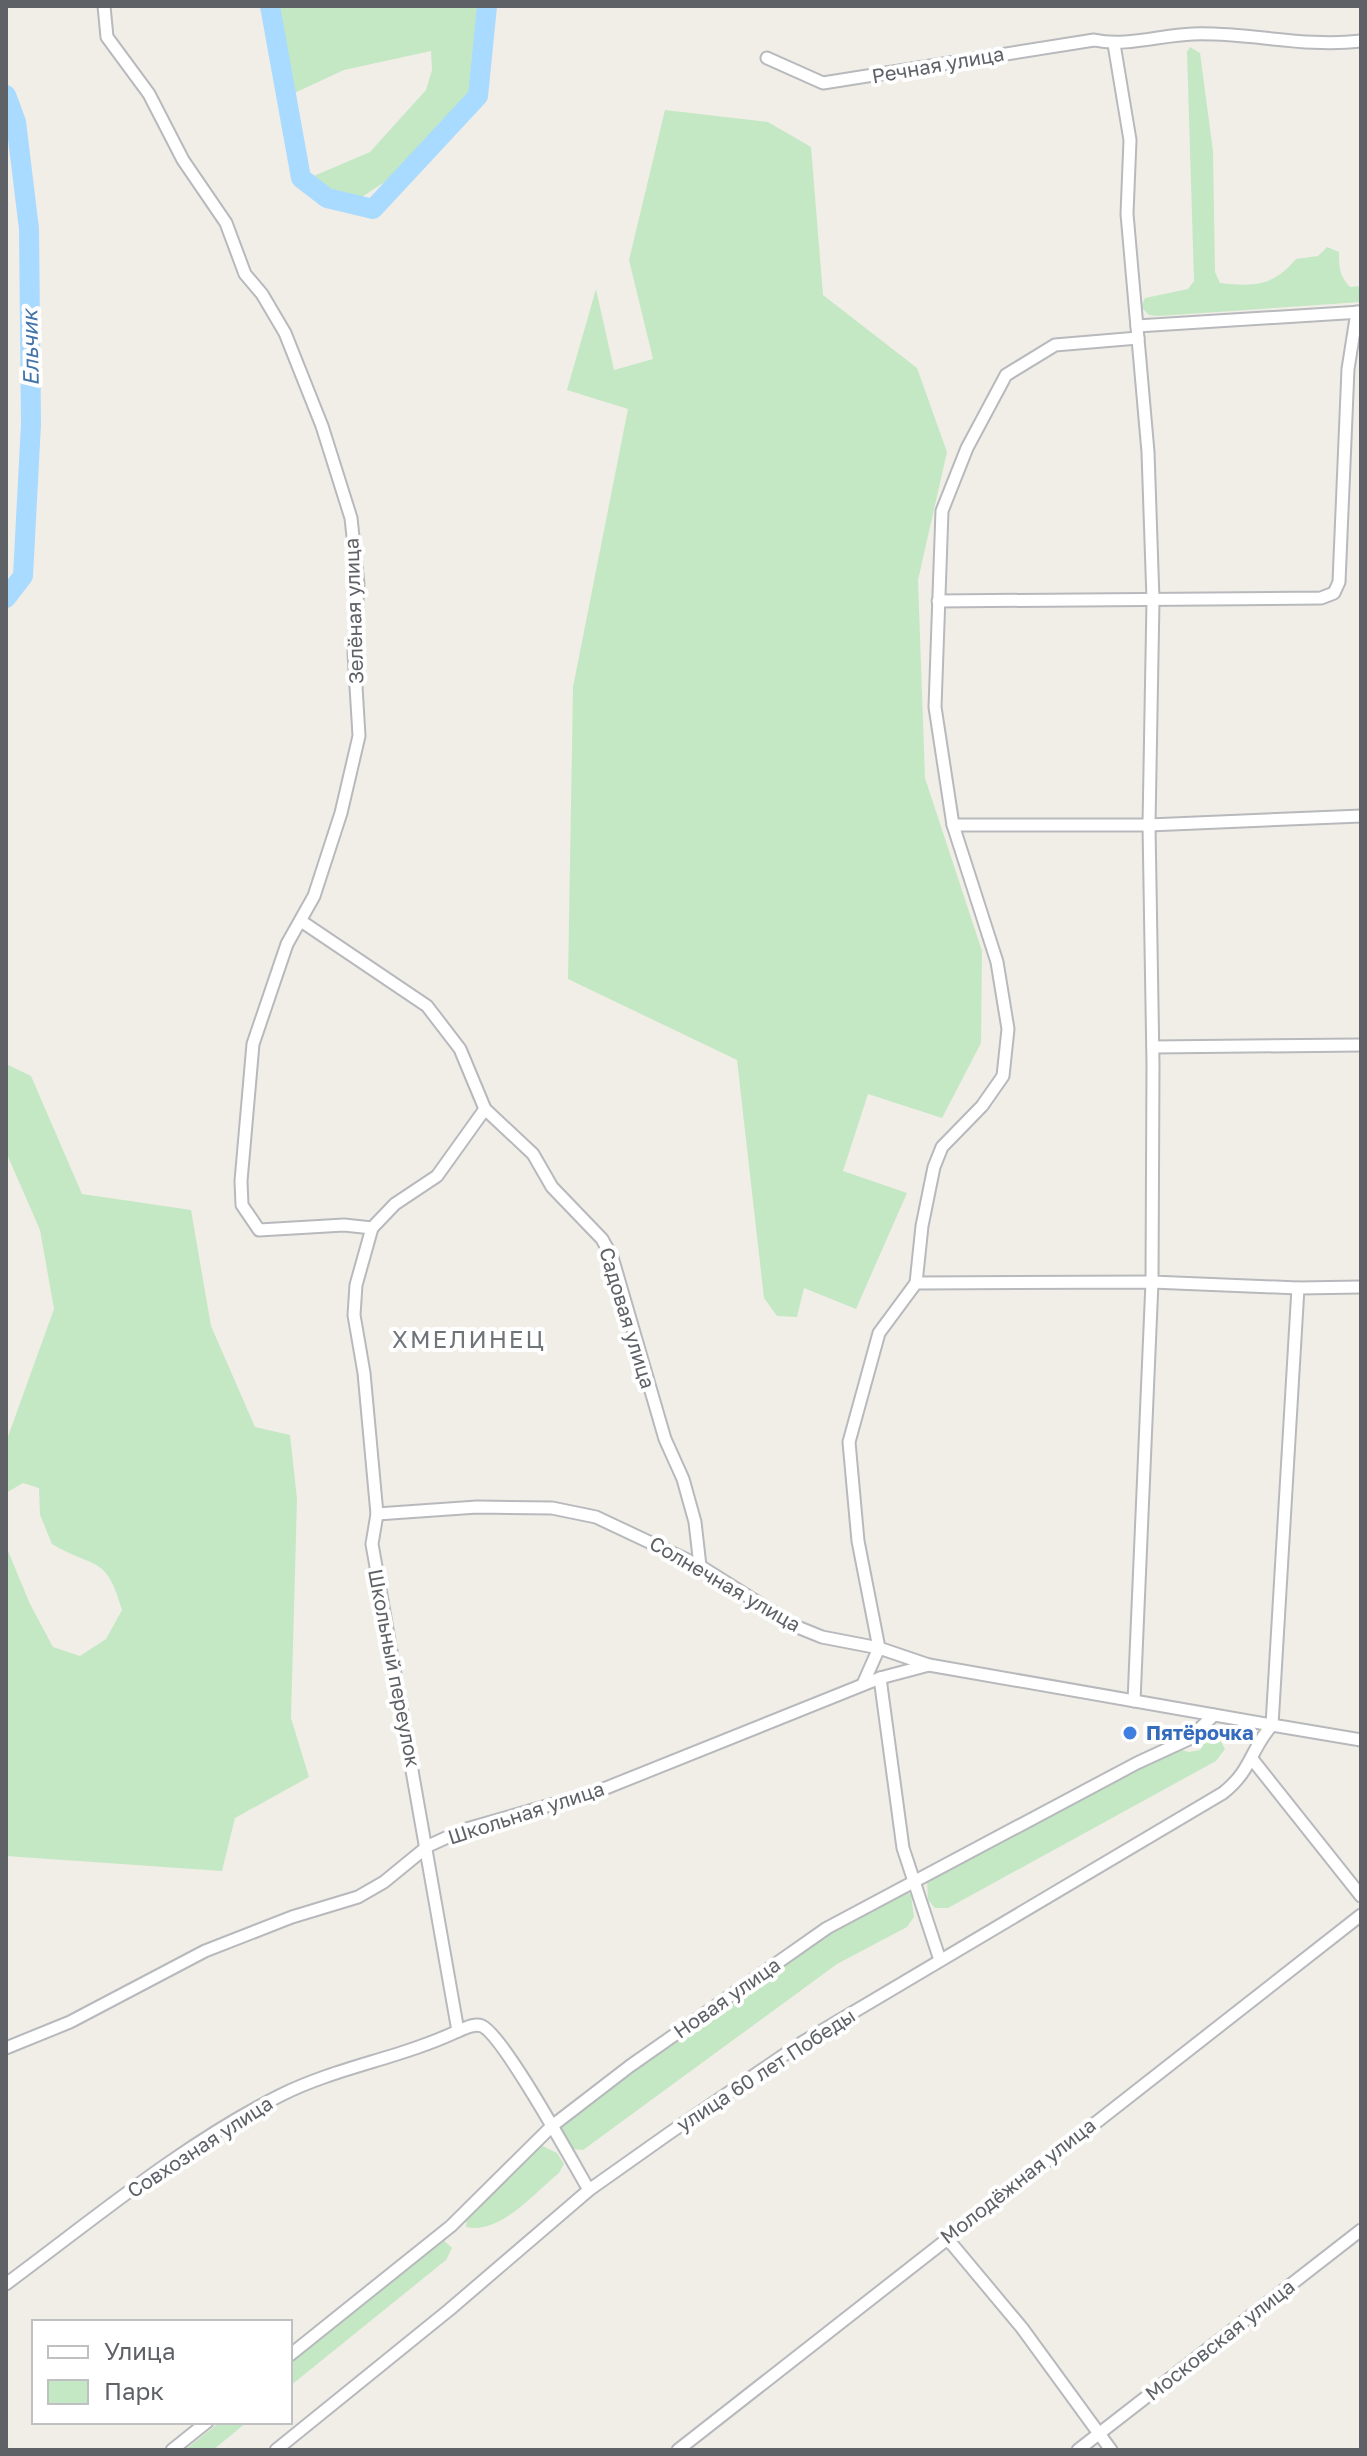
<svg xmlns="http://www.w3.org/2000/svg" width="1367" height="2456" viewBox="0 0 1367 2456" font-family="'Golos Text',sans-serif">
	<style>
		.green { fill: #c4e8c4 }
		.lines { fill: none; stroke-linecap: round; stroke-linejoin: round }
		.river { stroke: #a9daff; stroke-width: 20 }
		.minor-casing { stroke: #b7b9bd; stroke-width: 15 }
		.minor { stroke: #fff; stroke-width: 11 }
		.shop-dot { fill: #3f7fe0; stroke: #fff; stroke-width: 3 }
		.labels { text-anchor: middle; stroke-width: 8; stroke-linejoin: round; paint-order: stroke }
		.street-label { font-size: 20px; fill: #5e6267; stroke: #fff }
		.shop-label { font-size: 20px; font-weight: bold; fill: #366cbe; stroke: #fff; text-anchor: start }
		.water-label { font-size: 22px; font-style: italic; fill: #4074ab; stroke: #fff }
		.quarter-label { font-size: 24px; letter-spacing: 2px; fill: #6f7479; stroke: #fff }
	</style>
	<rect width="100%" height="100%" fill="#f1eee7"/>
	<g class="green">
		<polygon points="273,6 494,6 490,52 443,143 353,203 302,181 370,152 426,90 432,70 431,51 344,70 288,96"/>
		<path d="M1190 47 1200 53 1213 151 1215 272 1220 283C1255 287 1273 286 1296 259L1318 256 1327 247 1339 252C1339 266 1339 276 1350 287L1361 286V302L1158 316 1149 315 1141 307 1145 298 1188 289 1194 281 1187 52Z"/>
		<polygon points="665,110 768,122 811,147 823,295 917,368 947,452 918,580 925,778 982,951 981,1043 942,1118 868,1094 843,1171 907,1193 856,1309 804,1288 797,1317 777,1316 764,1298 737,1060 568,979 573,687 628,409 567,390 596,289 614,370 653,359 629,260"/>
		<path d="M6 1064 31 1076 82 1194 191 1210 211 1326 255 1427 290 1435 297 1499 291 1718 309 1777 235 1818 222 1871 6 1856V1546L30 1604 53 1647 80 1656 106 1639 122 1610C106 1554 96 1570 52 1544L40 1515 39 1488 23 1483 6 1493V1442L54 1309 40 1230 6 1152Z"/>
		<polygon points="1207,1739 1220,1740 1225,1749 1216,1761 948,1908 935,1908 928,1900 927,1879 1175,1748 1189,1752 1200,1750"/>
		<path d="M906 1890 911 1895 914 1917 907 1927 837 1964 583 2150 572 2149 560 2124C669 2038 783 1955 906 1890Z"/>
		<path d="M543 2146 557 2153 564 2164 559 2173C534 2193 500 2235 466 2227L467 2217 532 2149Z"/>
		<polygon points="441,2238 452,2248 446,2260 290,2386 290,2363"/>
		<polygon points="220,2422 247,2422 213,2450 185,2450"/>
	</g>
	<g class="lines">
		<g class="river">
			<polyline points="270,6 301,178 327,198 373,209 478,96 487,6"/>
			<polyline points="6,95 16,122 29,229 31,424 23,576 6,598"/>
		</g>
		<defs>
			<g id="minor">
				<polyline points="104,6 107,37 149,94 183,160 226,223 245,274 262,294 285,333 322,426 351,518 358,584 354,653 359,736 341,813 314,896 287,944 253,1044 241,1181 242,1205 259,1230 344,1225 372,1228"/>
				<polyline points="1114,44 1130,140 1127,214 1148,452 1153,600 1149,825 1153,1064 1152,1282 1298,1288 1272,1725 1361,1740"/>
				<path d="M767 58 823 83 1094 40C1126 47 1160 35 1193 34 1249 32 1304 48 1361 41"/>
				<polyline points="1137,326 1361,312"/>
				<polyline points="938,601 1321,598 1334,593 1339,582 1348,369 1357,312"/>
				<polyline points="953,825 1149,825 1361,816"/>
				<polyline points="301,921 427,1006 460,1049 485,1109 533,1154 552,1187 602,1239 612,1257 665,1439 683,1479 695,1522 700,1566"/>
				<polyline points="1153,1047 1361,1045"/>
				<path d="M485 1109 437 1176 395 1204 372 1228 356 1285 354 1315 364 1373 377 1514 372 1544 458 2031C466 2028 474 2023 482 2026 504 2036 573 2163 589 2190"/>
				<polyline points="916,1283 922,1226 934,1167 942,1147 982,1106 1003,1076 1008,1029 997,962 953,825 935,707 942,511 967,448 1006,375 1055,345 1138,338"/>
				<polyline points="1298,1288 1361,1287"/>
				<polyline points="377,1514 477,1507 552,1508 596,1517 700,1566 795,1626 822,1637 879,1648 929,1665 1272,1725"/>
				<polyline points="880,1678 903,1848 940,1960"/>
				<polyline points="863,1684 879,1648 858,1541 849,1442 879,1333 916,1283 1152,1282 1134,1701"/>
				<polyline points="1252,1759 1361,1896"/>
				<polyline points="6,2048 70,2022 205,1951 292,1917 358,1897 384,1882 428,1846 463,1830 596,1792 880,1678 929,1665"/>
				<polyline points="946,2237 1022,2328 1111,2450"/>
				<path d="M6 2284C94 2219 183 2144 281 2095 337 2067 401 2058 458 2031"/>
				<polyline points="290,2355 451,2226 552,2126 630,2066 827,1928 1137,1763 1189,1739 1214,1715"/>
				<polyline points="172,2450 207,2422"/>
				<path d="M276 2450 449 2310 589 2190 671 2132 803 2042 1223 1793C1252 1770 1250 1750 1272 1725"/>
				<polyline points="678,2450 1361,1915"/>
				<polyline points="1078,2450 1361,2230"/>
			</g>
		</defs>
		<use href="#minor" class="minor-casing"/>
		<use href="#minor" class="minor"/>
	</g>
	<circle class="shop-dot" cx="1130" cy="1733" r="8"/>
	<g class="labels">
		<g class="street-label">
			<text transform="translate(938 65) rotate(-10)" y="7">Речная улица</text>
			<text transform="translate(354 611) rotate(-92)" y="7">Зелёная улица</text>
			<text transform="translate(627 1318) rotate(73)" y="7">Садовая улица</text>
			<text transform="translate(725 1584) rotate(30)" y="7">Солнечная улица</text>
			<text transform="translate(394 1668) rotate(79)" y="7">Школьный переулок</text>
			<text transform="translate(526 1813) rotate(-18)" y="7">Школьная улица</text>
			<text transform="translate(727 1998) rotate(-35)" y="7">Новая улица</text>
			<text transform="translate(766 2070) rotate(-33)" y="7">улица 60 лет Победы</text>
			<text transform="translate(200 2147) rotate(-33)" y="7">Совхозная улица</text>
			<text transform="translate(1018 2181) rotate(-38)" y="7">Молодёжная улица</text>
			<text transform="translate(1220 2340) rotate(-38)" y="7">Московская улица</text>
		</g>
		<g class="shop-label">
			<text x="1146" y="1740">Пятёрочка</text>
		</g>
		<g class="water-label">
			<text transform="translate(30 348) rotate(-91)" y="8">Ельчик</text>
		</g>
		<g class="quarter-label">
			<text x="469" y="1348">ХМЕЛИНЕЦ</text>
		</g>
	</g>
	<rect width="1367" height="2456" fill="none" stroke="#5e6267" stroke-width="16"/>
	<rect x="32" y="2320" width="260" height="104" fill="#ffffff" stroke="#bfc0c2" stroke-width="2"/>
	<rect x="48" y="2346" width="40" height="12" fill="#ffffff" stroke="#bfc0c2" stroke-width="2"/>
	<text x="104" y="2360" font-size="24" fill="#5e6267">Улица</text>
	<rect x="48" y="2380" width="40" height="24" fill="#c4e8c4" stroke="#bfc0c2" stroke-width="2"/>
	<text x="104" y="2400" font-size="24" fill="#5e6267">Парк</text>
</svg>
